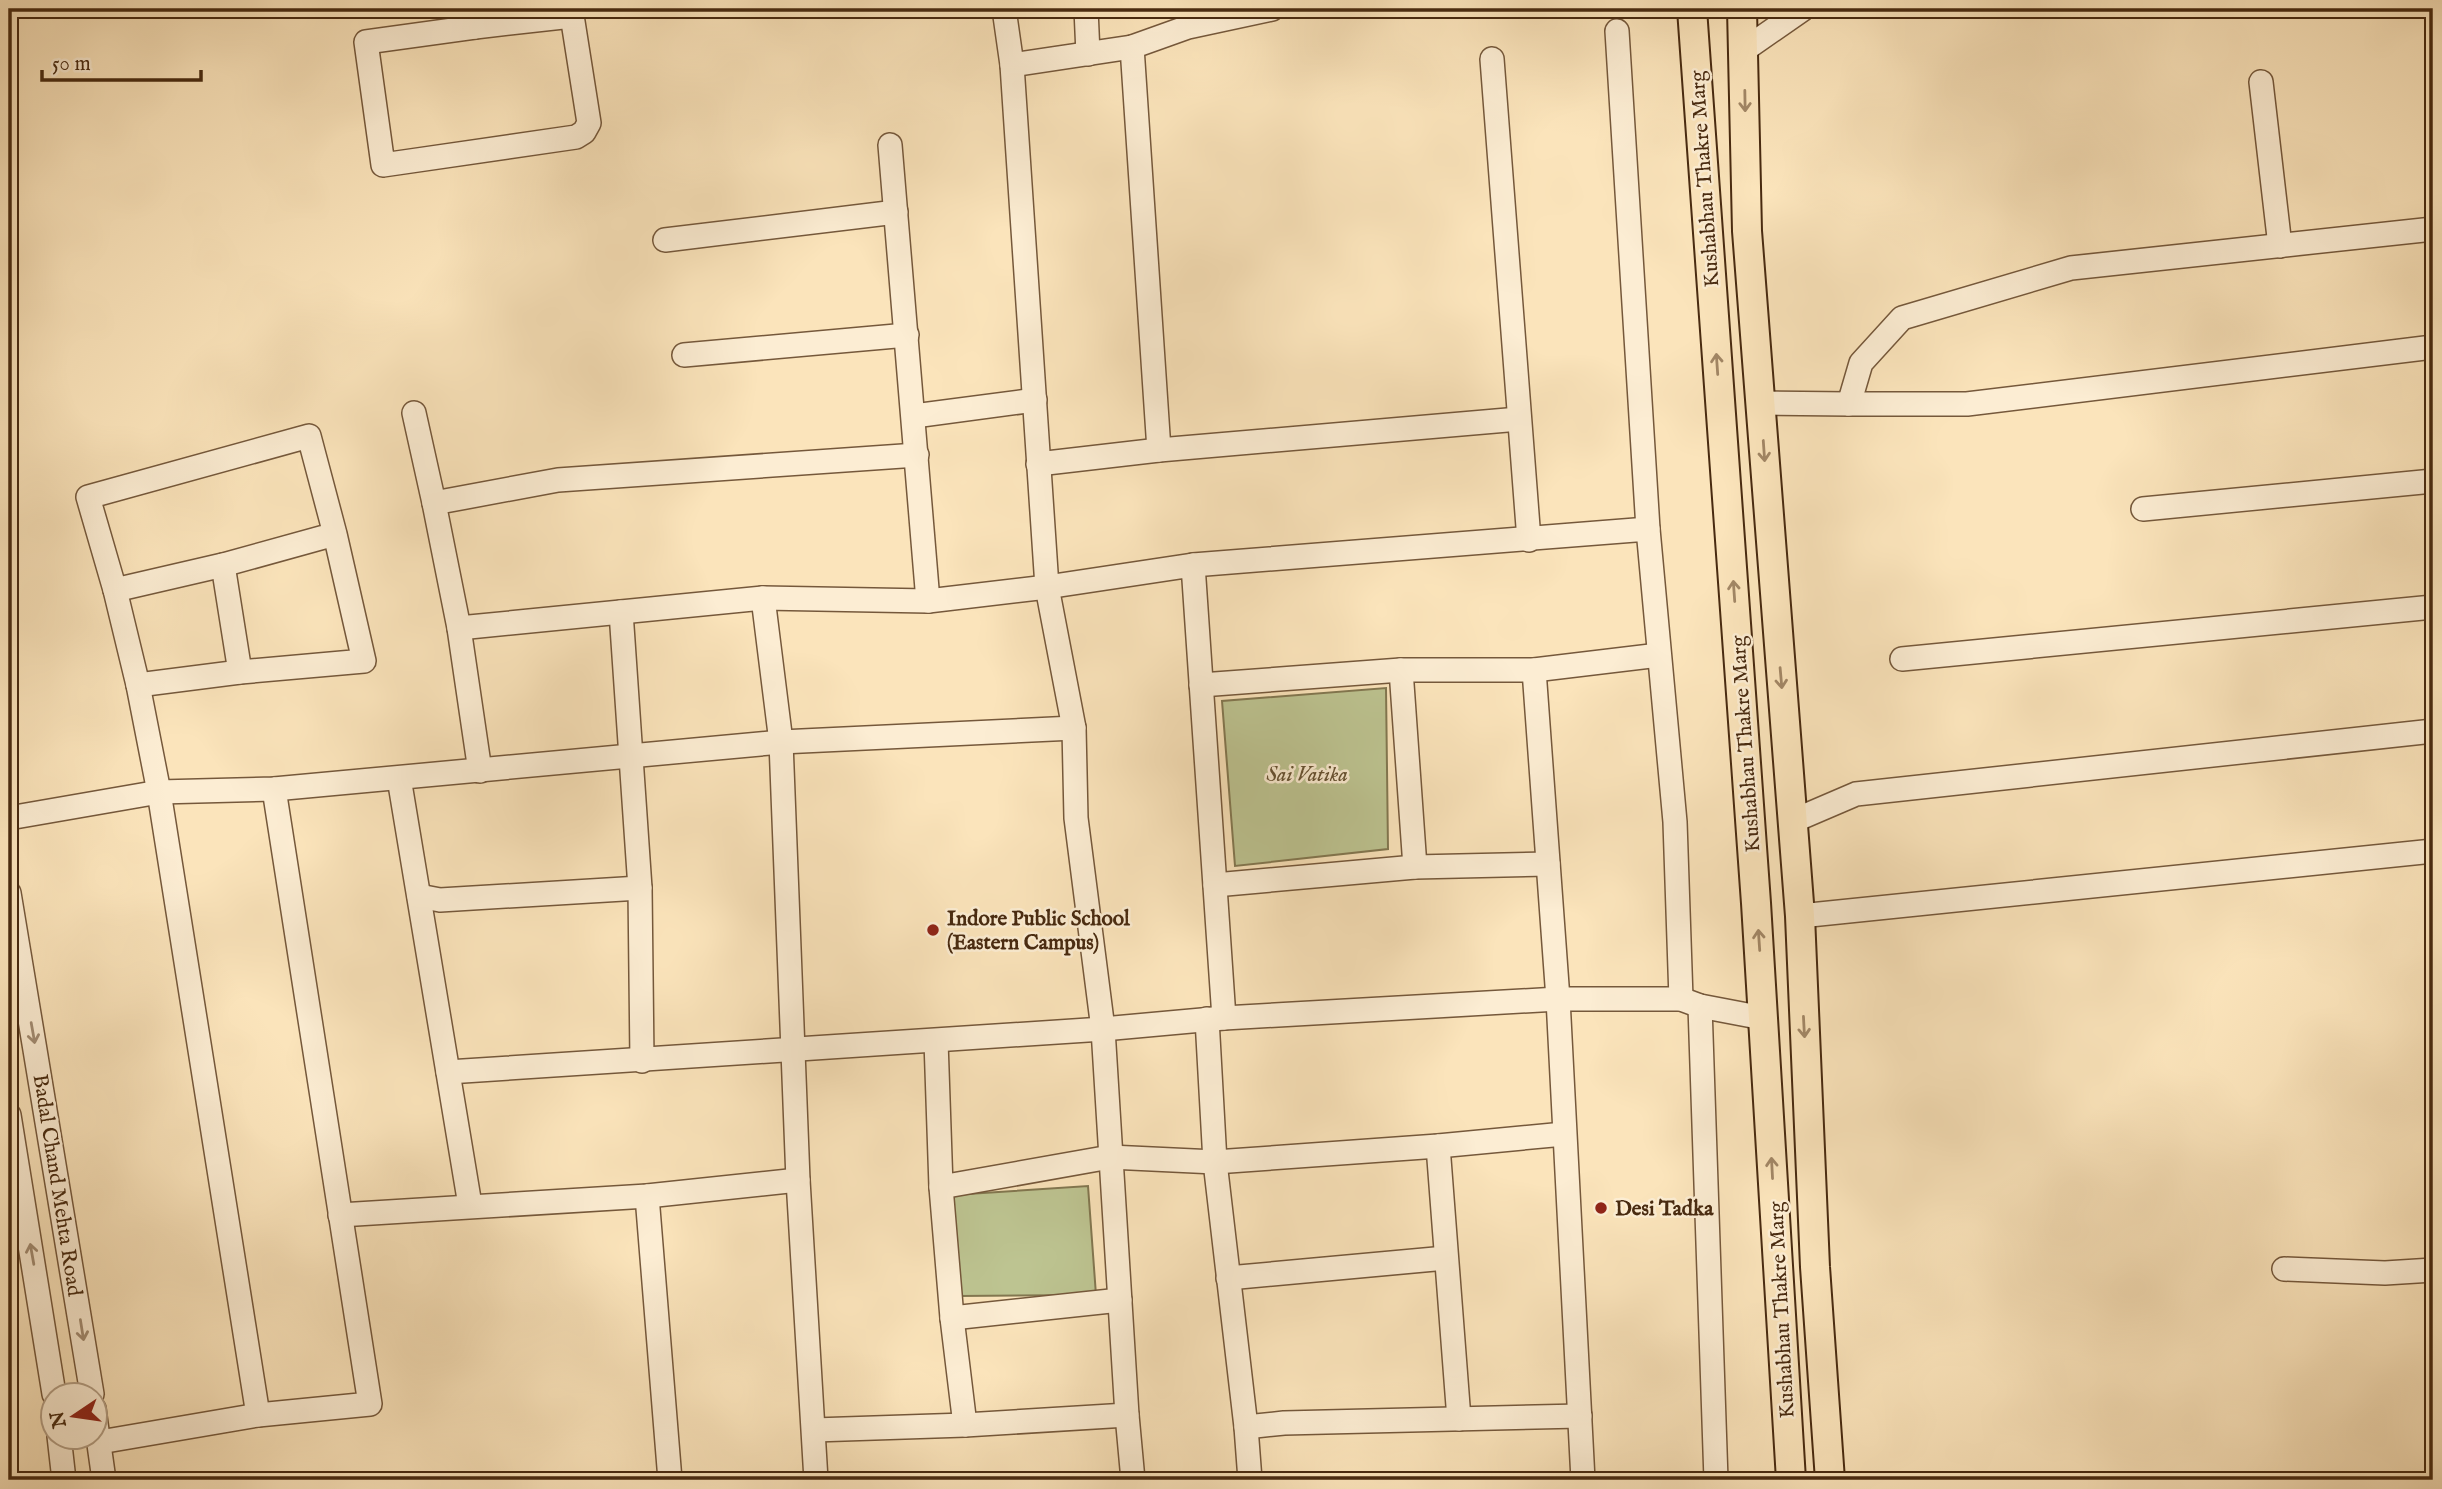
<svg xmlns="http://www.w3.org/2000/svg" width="2442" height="1489" viewBox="0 0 2442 1489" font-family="'IM FELL English',serif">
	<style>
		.green { fill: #bdc491; stroke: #827750; stroke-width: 2 }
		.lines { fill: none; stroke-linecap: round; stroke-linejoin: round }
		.minor-casing { stroke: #75583b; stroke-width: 26 }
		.major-casing { stroke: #482a10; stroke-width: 32 }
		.minor { stroke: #fcedd3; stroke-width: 23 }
		.major { stroke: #fbe4bb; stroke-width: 28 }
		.oneway { stroke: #a28766 }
		.oneway2 { stroke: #a28c72 }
		.poi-dot { fill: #8f2418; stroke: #fcedd3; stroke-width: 2.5 }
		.labels { text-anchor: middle; stroke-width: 5; stroke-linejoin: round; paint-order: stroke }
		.street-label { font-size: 21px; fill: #482a10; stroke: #fcedd3 }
		.park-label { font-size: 21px; font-style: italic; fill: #655030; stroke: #fcedd3 }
		.poi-label { font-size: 21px; font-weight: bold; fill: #482a10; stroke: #fcedd3; text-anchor: start }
	</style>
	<rect width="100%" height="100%" fill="#fbe4bb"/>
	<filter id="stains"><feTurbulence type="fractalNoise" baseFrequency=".00286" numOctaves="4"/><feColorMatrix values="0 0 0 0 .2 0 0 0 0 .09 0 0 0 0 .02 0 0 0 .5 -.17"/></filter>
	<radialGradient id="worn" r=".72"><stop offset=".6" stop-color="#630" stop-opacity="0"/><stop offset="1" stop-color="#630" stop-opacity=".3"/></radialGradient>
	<g class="green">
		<polygon points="1386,688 1388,849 1235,866 1222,701"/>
		<polygon points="1088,1186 1096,1295 960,1296 952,1195"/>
	</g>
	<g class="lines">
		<defs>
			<g id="minor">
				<polyline points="474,9 475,27 366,42 383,165 576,137 584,132 589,123 571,9"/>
				<polyline points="1004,9 1012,65 1047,587 1074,728 1076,818 1103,1029 1127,1415 1133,1480"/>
				<polyline points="1086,9 1088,54"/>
				<polyline points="475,27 572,16"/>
				<polyline points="1617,31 1648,529"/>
				<polyline points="1744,50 1803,9"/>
				<polyline points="1492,59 1529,540"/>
				<polyline points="1012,65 1132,47"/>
				<polyline points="2261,82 2280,246"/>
				<polyline points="890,145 928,601"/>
				<polyline points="665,240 896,212"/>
				<polyline points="684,355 907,335"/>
				<polyline points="1760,403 1849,404 1861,363 1902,318 2071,268 2433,229"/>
				<polyline points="1849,404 1967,404 2433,347"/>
				<polyline points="414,413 434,503"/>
				<polyline points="914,416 1035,400"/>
				<polyline points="1159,450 1132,47 1188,27 1272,9"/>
				<polyline points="1038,464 1159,450 1519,419"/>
				<polyline points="2143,509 2433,481"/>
				<polyline points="223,565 240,672"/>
				<polyline points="1193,565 1648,529 1675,822 1681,999"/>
				<polyline points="115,590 138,685"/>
				<polyline points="763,598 781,742 798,1180 816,1480"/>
				<polyline points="621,612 640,888 642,1061"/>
				<polyline points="459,628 763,598 928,601 1047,587 1193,565 1224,1018"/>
				<polyline points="1902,659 2433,607"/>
				<polyline points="1401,670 1415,867"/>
				<polyline points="1534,670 1558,999 1583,1480"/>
				<polyline points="1201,685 1401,670 1534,670 1659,655"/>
				<polyline points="480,771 459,628 434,503 558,480 917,455"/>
				<polyline points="399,778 470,1205"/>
				<polyline points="9,818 159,792 274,789 781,742 1074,728"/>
				<polyline points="1793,821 1856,794 2433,731"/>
				<polyline points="1215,885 1415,867 1548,864"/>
				<polyline points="9,893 92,1394"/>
				<polyline points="419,896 440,900 640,888"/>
				<polyline points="1800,916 2433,851"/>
				<polyline points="1700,1006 1716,1480"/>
				<polyline points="1207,1019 1215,1162 1246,1427 1250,1480"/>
				<polyline points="936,1041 941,1187 952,1318 965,1425"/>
				<polyline points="448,1072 1103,1029 1224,1018 1558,999 1681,999 1700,1006 1763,1018"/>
				<polyline points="9,1115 54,1394"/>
				<polyline points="1438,1146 1459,1419"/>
				<polyline points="941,1187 1110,1157 1215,1162 1438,1146 1564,1134"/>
				<polyline points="647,1196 670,1480"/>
				<polyline points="340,1215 647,1196 798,1180"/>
				<polyline points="2284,1269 2385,1273 2433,1270"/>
				<polyline points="1228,1278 1446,1258"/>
				<polyline points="952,1318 1120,1300"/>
				<polyline points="94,1409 104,1480"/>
				<polyline points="258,1415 159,792 138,685 240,672 364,661 335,534 309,436 88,497 115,590 223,565 335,534"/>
				<polyline points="1246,1427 1284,1423 1580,1416"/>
				<polyline points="814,1430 965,1425 1127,1415"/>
				<polyline points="59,1436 64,1480"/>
				<polyline points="100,1442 258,1415 370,1404 274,789"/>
			</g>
			<g id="major">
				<polyline points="1692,9 1756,903 1791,1480"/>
				<polyline points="1742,9 1747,231 1800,916 1815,1267 1830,1480"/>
			</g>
		</defs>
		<use href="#minor" class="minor-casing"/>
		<use href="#major" class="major-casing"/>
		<use href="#minor" class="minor"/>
		<use href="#major" class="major"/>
	</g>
	<defs><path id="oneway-shaft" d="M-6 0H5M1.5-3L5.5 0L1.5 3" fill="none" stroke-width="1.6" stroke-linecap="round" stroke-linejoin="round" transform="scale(1.75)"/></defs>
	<g class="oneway">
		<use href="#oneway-shaft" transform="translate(1745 101) rotate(89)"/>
		<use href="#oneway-shaft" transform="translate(1717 364) rotate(-94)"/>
		<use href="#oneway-shaft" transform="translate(1764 451) rotate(86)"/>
		<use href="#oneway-shaft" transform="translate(1734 591) rotate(-94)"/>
		<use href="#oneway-shaft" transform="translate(1781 678) rotate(85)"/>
		<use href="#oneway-shaft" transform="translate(1759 940) rotate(-94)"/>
		<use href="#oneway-shaft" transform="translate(1804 1027) rotate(87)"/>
		<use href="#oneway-shaft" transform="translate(1772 1168) rotate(-93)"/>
	</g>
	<g class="oneway2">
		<use href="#oneway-shaft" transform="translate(33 1033) rotate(80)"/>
		<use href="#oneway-shaft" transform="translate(32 1254) rotate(-100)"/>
		<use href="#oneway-shaft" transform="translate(82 1330) rotate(81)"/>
	</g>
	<g class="poi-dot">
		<circle cx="933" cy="930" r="7"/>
		<circle cx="1601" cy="1208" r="7"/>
	</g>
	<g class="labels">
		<g class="street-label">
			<text transform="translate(1704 179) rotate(-94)" y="7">Kushabhau Thakre Marg</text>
			<text transform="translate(1745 744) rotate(-94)" y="7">Kushabhau Thakre Marg</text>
			<text transform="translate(58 1185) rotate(81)" y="7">Badal Chand Mehta Road</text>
			<text transform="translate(1781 1310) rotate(-93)" y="7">Kushabhau Thakre Marg</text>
		</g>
		<g class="park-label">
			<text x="1307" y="781">Sai Vatika</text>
		</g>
		<g class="poi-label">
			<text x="947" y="925">Indore Public School<tspan x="947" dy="24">(Eastern Campus)</tspan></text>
			<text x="1615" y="1215">Desi Tadka</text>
		</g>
	</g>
	<rect width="2442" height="1489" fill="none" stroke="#fbe4bb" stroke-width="35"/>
	<rect x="10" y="10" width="2421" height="1468" fill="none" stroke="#482a10" stroke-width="3.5"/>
	<rect x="18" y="18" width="2407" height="1454" fill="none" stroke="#482a10" stroke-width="2"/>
	<g transform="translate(74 1416) rotate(257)"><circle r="33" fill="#fcedd3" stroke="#b49f85" stroke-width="2"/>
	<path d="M0-5L12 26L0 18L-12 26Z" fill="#8f2418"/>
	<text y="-10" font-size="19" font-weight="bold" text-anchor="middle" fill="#482a10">N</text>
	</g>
	<path d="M42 70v10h159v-10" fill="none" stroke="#482a10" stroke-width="3.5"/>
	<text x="52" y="70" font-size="21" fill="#482a10" stroke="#fcedd3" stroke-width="5" paint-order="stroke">50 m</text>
	<rect width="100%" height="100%" filter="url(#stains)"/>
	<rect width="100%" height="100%" fill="url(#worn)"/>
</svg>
